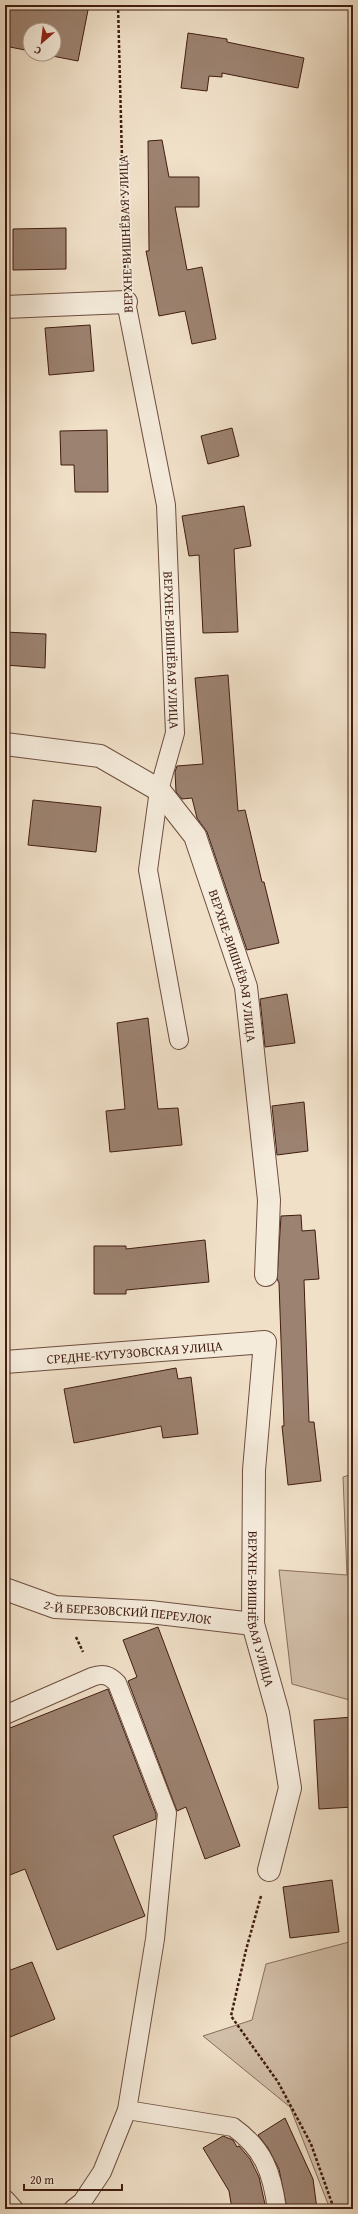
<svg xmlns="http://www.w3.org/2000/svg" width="358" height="2214" viewBox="0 0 358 2214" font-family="'Gentium Book Plus',serif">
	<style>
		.green { fill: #d2bfa9; stroke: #8a6e5d }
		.building { fill: #9c8270; stroke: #411d11 }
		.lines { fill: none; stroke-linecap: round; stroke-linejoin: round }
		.service-casing { stroke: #6d4e3f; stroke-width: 20 }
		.minor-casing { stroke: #6d4e3f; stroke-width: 24 }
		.path { stroke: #411d11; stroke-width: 2.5; stroke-dasharray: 3 2; stroke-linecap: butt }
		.service { stroke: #f5ebdb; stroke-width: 18 }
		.minor { stroke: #f5ebdb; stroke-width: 22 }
		.labels { text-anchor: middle; stroke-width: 3.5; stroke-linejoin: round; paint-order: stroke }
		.street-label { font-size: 13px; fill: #411d11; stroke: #f5ebdb }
	</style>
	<rect width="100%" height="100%" fill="#f0e0c8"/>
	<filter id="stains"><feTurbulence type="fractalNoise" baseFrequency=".005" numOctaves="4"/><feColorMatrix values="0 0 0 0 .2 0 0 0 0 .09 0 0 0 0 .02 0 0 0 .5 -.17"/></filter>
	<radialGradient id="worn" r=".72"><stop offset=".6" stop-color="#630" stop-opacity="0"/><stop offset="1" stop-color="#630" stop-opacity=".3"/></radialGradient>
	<g class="green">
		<polygon points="353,1474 353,1701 292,1684 279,1570 347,1575 343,1477"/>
		<polygon points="353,1941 353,2209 330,2209 290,2107 203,2036 252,2020 266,1964"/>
	</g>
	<g class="building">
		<polygon points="5,5 89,5 78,61 42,54 54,54 54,30 30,30 30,51 5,46"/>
		<polygon points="188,33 227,39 227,42 304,58 298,88 222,73 222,77 209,76 207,91 181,88"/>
		<polygon points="162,140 169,177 199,177 199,207 175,207 187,270 202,267 216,339 192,344 185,311 159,316 146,251 149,251 148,141"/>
		<polygon points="66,228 66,269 13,270 13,229"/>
		<polygon points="90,325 94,371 49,375 45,328"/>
		<polygon points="232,428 239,456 208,464 201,436"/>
		<polygon points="107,430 108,492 75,492 74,465 61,465 60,431"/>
		<polygon points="244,506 251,546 234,549 238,632 203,633 199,555 189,556 182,516"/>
		<polygon points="5,632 46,634 45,668 5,665"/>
		<polygon points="228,675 238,811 245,810 262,882 264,882 279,943 247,950 207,832 197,818 192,798 182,799 176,792 175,772 177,766 203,764 195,678"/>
		<polygon points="33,800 101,807 96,852 28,845"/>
		<polygon points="287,994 295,1043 265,1047 260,999"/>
		<polygon points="148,1018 158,1109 178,1108 182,1145 110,1152 106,1111 125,1109 117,1023"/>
		<polygon points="304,1102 308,1151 277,1155 272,1106"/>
		<polygon points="301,1215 302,1231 315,1230 319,1279 304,1280 309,1422 314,1422 321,1481 288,1485 282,1426 284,1426 279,1283 277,1279 281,1216"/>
		<polygon points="205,1240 209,1282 126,1290 126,1294 94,1294 94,1246 126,1246 126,1249"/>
		<polygon points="176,1368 178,1379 191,1377 198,1434 163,1438 161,1426 74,1443 64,1389"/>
		<polygon points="158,1627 240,1846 205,1859 186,1807 177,1811 128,1681 137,1677 123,1640"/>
		<polygon points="108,1689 156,1814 156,1819 113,1836 145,1916 57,1950 25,1869 5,1877 5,1730"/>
		<polygon points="353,1717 353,1807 319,1809 314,1720"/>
		<polygon points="332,1880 339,1932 290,1938 283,1887"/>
		<polygon points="32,1962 55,2019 5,2039 5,1972"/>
		<polygon points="285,2118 313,2179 317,2209 287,2209 279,2169 268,2148 258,2135"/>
		<polygon points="223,2136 233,2140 237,2147 239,2146 250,2159 259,2177 266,2209 232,2209 229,2191 203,2148"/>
	</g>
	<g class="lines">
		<defs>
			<g id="service">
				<path id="s1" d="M126 302 166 505 175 733 159 790 148 870 179 1040"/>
				<path d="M5 1715 92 1677C103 1673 109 1675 117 1683L167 1813 155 1939 127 2110 102 2172 82 2202 73 2209"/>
				<path d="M127 2110 233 2127C264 2149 272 2173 277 2209"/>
				<polyline points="5,2199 14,2209"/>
			</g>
			<g id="minor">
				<polyline points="5,307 126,302"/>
				<path id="s2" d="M5 744 100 756 159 790 195 836 246 987 269 1200 266 1275"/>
				<path id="s3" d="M5 1362 265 1342 254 1470 253 1624 278 1713 290 1788 269 1870"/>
				<path id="s4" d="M5 1589 55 1607 150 1612 253 1624"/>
			</g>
		</defs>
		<use href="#service" class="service-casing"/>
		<use href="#minor" class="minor-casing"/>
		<g class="path">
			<polyline points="118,5 125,274"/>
			<polyline points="76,1637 83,1652"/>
			<polyline points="261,1896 246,1950 231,2016 278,2082 311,2144 334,2209"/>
		</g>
		<use href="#service" class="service"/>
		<use href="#minor" class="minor"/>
	</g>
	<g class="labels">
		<g class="street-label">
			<text transform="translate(125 234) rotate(-92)" y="5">ВЕРХНЕ-ВИШНЁВАЯ УЛИЦА</text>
			<text dy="5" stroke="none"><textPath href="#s1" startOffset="352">ВЕРХНЕ-ВИШНЁВАЯ УЛИЦА</textPath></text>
			<text dy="5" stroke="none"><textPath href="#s2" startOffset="358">ВЕРХНЕ-ВИШНЁВАЯ УЛИЦА</textPath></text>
			<text dy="5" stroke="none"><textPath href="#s3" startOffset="130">СРЕДНЕ-КУТУЗОВСКАЯ УЛИЦА</textPath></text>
			<text dy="5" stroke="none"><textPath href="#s3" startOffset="529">ВЕРХНЕ-ВИШНЁВАЯ УЛИЦА</textPath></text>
			<text dy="5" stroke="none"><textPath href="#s4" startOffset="126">2-Й БЕРЕЗОВСКИЙ ПЕРЕУЛОК</textPath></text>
		</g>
	</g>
	<rect width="358" height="2214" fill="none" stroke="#f0e0c8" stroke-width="20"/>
	<rect x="6" y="6" width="346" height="2202" fill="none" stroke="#411d11" stroke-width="2"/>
	<rect x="10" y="10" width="338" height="2194" fill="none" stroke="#411d11"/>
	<g transform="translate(42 42) rotate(208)"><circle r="19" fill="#f5ebdb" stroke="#ad998a"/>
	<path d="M0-3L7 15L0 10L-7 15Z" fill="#8f2418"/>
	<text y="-6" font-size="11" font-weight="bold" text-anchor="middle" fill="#411d11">С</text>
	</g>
	<path d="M24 2184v6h98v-6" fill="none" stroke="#411d11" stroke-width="2"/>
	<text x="30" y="2184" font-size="12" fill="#411d11" stroke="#f5ebdb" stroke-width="3" paint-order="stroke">20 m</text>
	<rect width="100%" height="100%" filter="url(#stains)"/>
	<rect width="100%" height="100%" fill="url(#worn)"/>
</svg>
